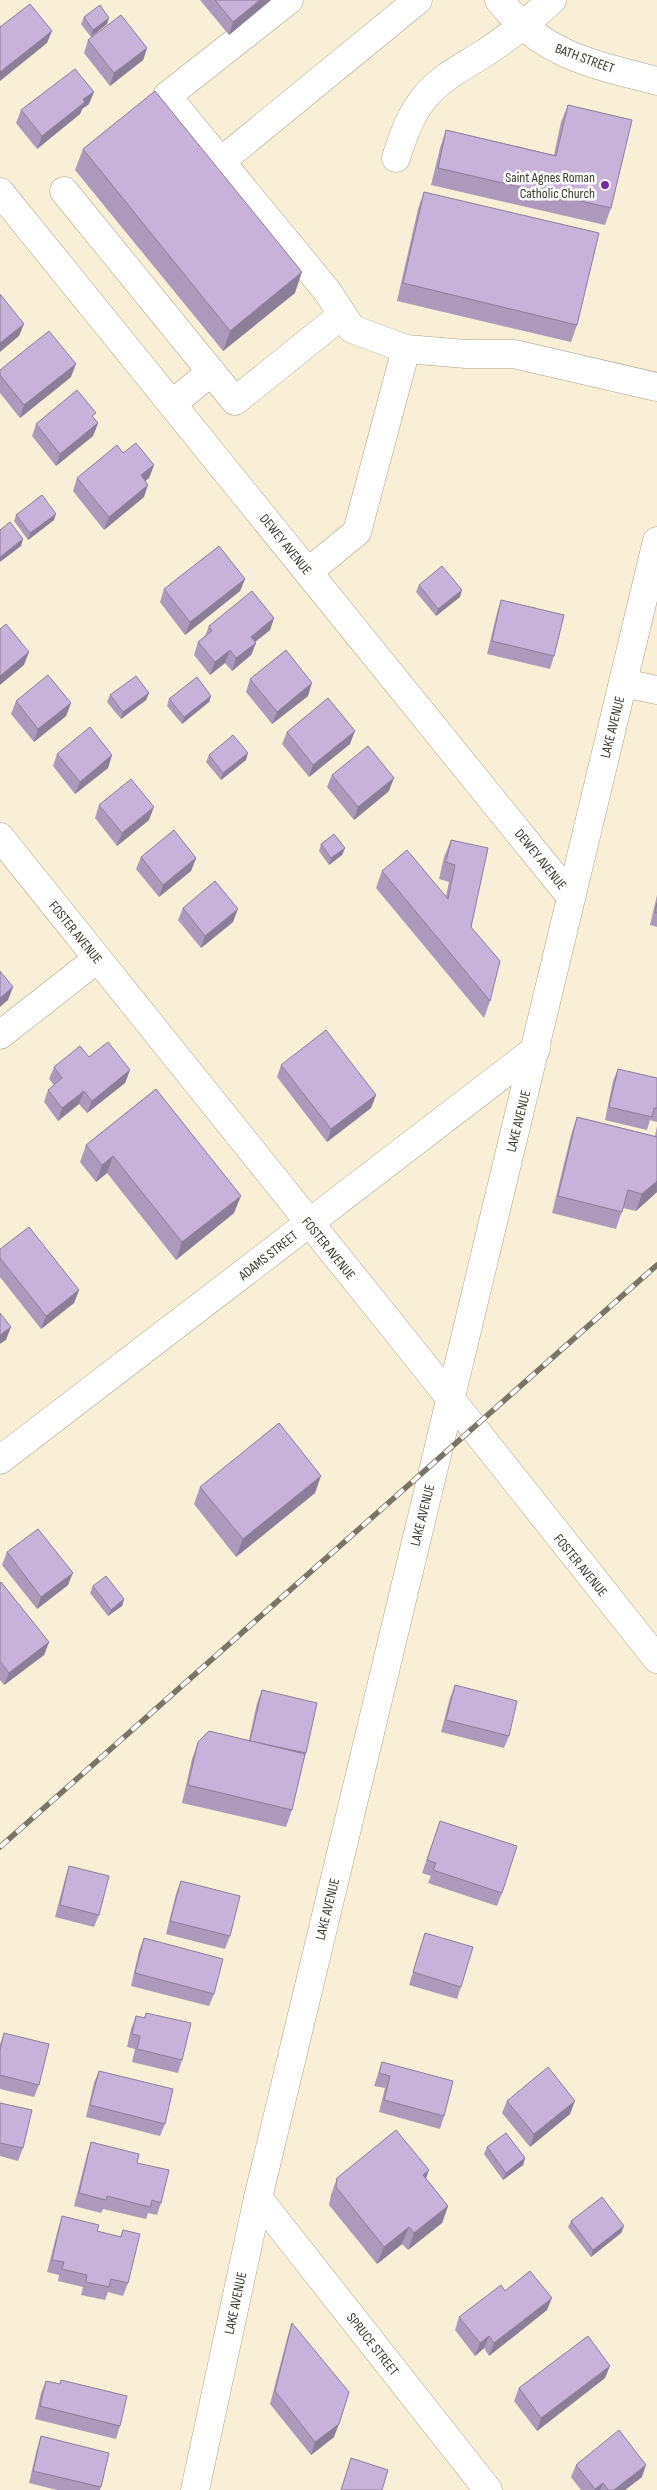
<svg xmlns="http://www.w3.org/2000/svg" width="657" height="2490" viewBox="0 0 657 2490" font-family="'Sofia Sans Condensed',sans-serif">
	<style>
		.lines { fill: none; stroke-linecap: round; stroke-linejoin: round }
		.minor-casing { stroke: #aaa089; stroke-width: 29 }
		.minor { stroke: #fff; stroke-width: 28 }
		.rail-casing { stroke: #7a7465; stroke-width: 5.5 }
		.rail { stroke: #fff; stroke-width: 4; stroke-dasharray: 11; stroke-linecap: butt }
		.wall { fill: #ac99bb }
		.shaded-wall { fill: #8c7d98 }
		.building { fill: #c8b2d9; stroke: #8c7d98 }
		.poi-dot { fill: #752c9f; stroke: #fff; stroke-width: 2 }
		.labels { text-anchor: middle; stroke-width: 5; stroke-linejoin: round; paint-order: stroke }
		.street-label { font-size: 14px; fill: #3b372d; stroke: #fff }
		.poi-label { font-size: 14px; fill: #3b372d; stroke: #fff; text-anchor: end }
	</style>
	<rect width="100%" height="100%" fill="#f9efd6"/>
	<g class="lines">
		<defs>
			<g id="minor">
				<polyline points="289,0 167,96 327,291 352,329 406,349 466,354 514,354 657,387"/>
				<path d="M499 0C543 56 592 64 657 81"/>
				<path d="M396 158C403 136 410 115 425 97 441 77 465 66 486 52 510 37 531 19 552 0"/>
				<polyline points="220,162 418,0"/>
				<polyline points="64,191 235,401 342,315"/>
				<polyline points="0,192 571,897"/>
				<polyline points="172,404 211,372"/>
				<polyline points="308,572 357,532 406,349"/>
				<polyline points="623,683 657,690"/>
				<polyline points="0,837 411,1349 657,1659"/>
				<polyline points="0,1035 97,959"/>
				<polyline points="0,1460 536,1049"/>
				<polyline points="258,2198 488,2490"/>
				<polyline points="195,2490 258,2198 657,541"/>
			</g>
		</defs>
		<use href="#minor" class="minor-casing"/>
		<use href="#minor" class="minor"/>
		<defs>
			<polyline id="rail" points="0,1847 657,1265"/>
		</defs>
		<use href="#rail" class="rail-casing"/>
		<use href="#rail" class="rail"/>
	</g>
	<g class="wall">
		<polygon points="200,0 271,0 229,35"/>
		<polygon points="84,17 109,18 107,24 91,37 81,24"/>
		<polygon points="88,40 147,48 143,60 110,86 84,53"/>
		<polygon points="89,104 82,109 80,114 37,149 16,123 21,110"/>
		<polygon points="568,105 611,208 605,225 431,185 440,148 446,130 554,155 561,122"/>
		<polygon points="83,149 295,293 223,351 75,170"/>
		<polygon points="424,192 577,325 571,342 397,301 418,209"/>
		<polygon points="0,370 71,377 20,418 0,393"/>
		<polygon points="94,418 98,423 93,436 56,466 32,436 36,424"/>
		<polygon points="123,453 154,465 149,478 145,481 144,497 104,530 73,491 77,478"/>
		<polygon points="16,515 54,520 28,540 14,521"/>
		<polygon points="245,579 240,591 185,635 160,602 164,589"/>
		<polygon points="419,585 460,597 436,616 416,592"/>
		<polygon points="501,600 554,656 550,669 487,654 497,613"/>
		<polygon points="274,618 270,630 255,642 256,643 251,655 232,671 225,663 210,675 194,655 198,642 205,636 209,626"/>
		<polygon points="250,679 308,696 272,724 246,692"/>
		<polygon points="149,693 146,700 121,719 107,702 110,695"/>
		<polygon points="211,696 209,702 182,724 167,706 169,699"/>
		<polygon points="16,701 71,703 66,716 34,742 11,714"/>
		<polygon points="287,732 350,744 309,777 282,744"/>
		<polygon points="57,754 112,755 108,768 75,794 53,766"/>
		<polygon points="209,755 246,760 221,780 206,762"/>
		<polygon points="332,775 389,791 354,820 327,787"/>
		<polygon points="99,805 149,820 117,846 95,818"/>
		<polygon points="451,840 471,927 490,1001 484,1018 376,888 382,871 446,896 449,882 439,879 444,857"/>
		<polygon points="321,844 345,848 342,855 329,865 319,851"/>
		<polygon points="141,857 196,858 191,871 159,897 136,869"/>
		<polygon points="657,895 657,927 650,925"/>
		<polygon points="183,908 233,922 201,948 178,920"/>
		<polygon points="89,1057 130,1070 125,1083 87,1113 79,1104 58,1121 44,1102 48,1090 54,1085 49,1079 54,1067"/>
		<polygon points="281,1065 376,1095 371,1108 327,1142 277,1077"/>
		<polygon points="618,1069 657,1078 657,1122 650,1120 647,1130 605,1120 613,1081"/>
		<polygon points="156,1089 234,1213 176,1260 107,1173 96,1182 80,1162 86,1145"/>
		<polygon points="577,1117 655,1136 657,1126 657,1192 636,1211 623,1208 616,1229 552,1213 571,1135"/>
		<polygon points="0,1249 79,1290 74,1303 41,1329 0,1277"/>
		<polygon points="200,1487 315,1493 236,1557 194,1504"/>
		<polygon points="7,1552 68,1585 37,1609 2,1565"/>
		<polygon points="0,1583 49,1642 44,1655 4,1685 0,1680"/>
		<polygon points="93,1586 124,1599 122,1606 108,1616 90,1593"/>
		<polygon points="455,1685 509,1736 504,1748 441,1732 450,1698"/>
		<polygon points="262,1690 306,1753 304,1760 292,1810 286,1827 182,1803 192,1759 198,1742 249,1740 257,1703"/>
		<polygon points="440,1821 502,1893 497,1906 428,1883 431,1876 422,1873"/>
		<polygon points="69,1866 99,1915 94,1927 55,1917 65,1879"/>
		<polygon points="181,1881 230,1936 225,1949 166,1934 176,1894"/>
		<polygon points="425,1933 461,1987 457,1999 409,1985"/>
		<polygon points="144,1938 214,1994 209,2006 131,1986 139,1951"/>
		<polygon points="146,2013 182,2060 178,2073 132,2062 135,2049 127,2047 131,2029 136,2016 144,2018"/>
		<polygon points="4,2033 39,2085 34,2097 0,2089 0,2044"/>
		<polygon points="382,2062 444,2116 440,2129 379,2112 385,2088 374,2086"/>
		<polygon points="99,2071 165,2124 160,2136 86,2117 94,2083"/>
		<polygon points="507,2101 570,2114 530,2147 502,2113"/>
		<polygon points="0,2103 23,2148 18,2161 0,2156"/>
		<polygon points="91,2142 137,2163 161,2203 157,2215 148,2213 146,2219 103,2209 101,2213 74,2206 87,2155"/>
		<polygon points="487,2147 525,2158 523,2165 503,2180 484,2154"/>
		<polygon points="337,2178 426,2178 448,2206 442,2223 408,2250 402,2244 377,2264 329,2205 331,2195"/>
		<polygon points="62,2216 97,2231 120,2237 123,2230 128,2283 123,2296 108,2292 105,2300 81,2295 83,2287 58,2281 59,2275 47,2272 58,2229"/>
		<polygon points="571,2221 624,2226 621,2233 591,2257 568,2227"/>
		<polygon points="505,2291 547,2310 489,2356 484,2348 475,2356 455,2330 459,2317"/>
		<polygon points="292,2323 334,2437 311,2455 270,2404 288,2335"/>
		<polygon points="605,2378 537,2431 514,2401 519,2388"/>
		<polygon points="46,2381 120,2426 116,2439 35,2419 41,2393"/>
		<polygon points="41,2436 101,2487 100,2490 57,2490 29,2483 37,2449"/>
		<polygon points="576,2465 642,2477 625,2490 581,2490 571,2477"/>
	</g>
	<g class="shaded-wall">
		<polygon points="260,0 271,0 229,35 233,22"/>
		<polygon points="109,18 107,24 91,37 93,30"/>
		<polygon points="52,31 47,43 0,81 0,72"/>
		<polygon points="147,48 143,60 110,86 114,73"/>
		<polygon points="94,92 89,104 82,109 80,114 37,149 42,136 83,99"/>
		<polygon points="302,272 295,293 223,351 230,331"/>
		<polygon points="24,324 19,336 0,352 0,343"/>
		<polygon points="76,364 71,377 20,418 24,405"/>
		<polygon points="98,423 93,436 56,466 60,454"/>
		<polygon points="154,465 149,478 136,488 141,475"/>
		<polygon points="148,485 144,497 104,530 109,517"/>
		<polygon points="56,514 54,520 28,540 30,533"/>
		<polygon points="23,539 21,546 0,562 0,557"/>
		<polygon points="245,579 240,591 185,635 190,622"/>
		<polygon points="462,590 460,597 436,616 438,609"/>
		<polygon points="274,618 270,630 246,649 251,637"/>
		<polygon points="256,643 251,655 232,671 236,658"/>
		<polygon points="230,650 225,663 210,675 215,662"/>
		<polygon points="29,652 24,665 0,685 0,676"/>
		<polygon points="312,683 308,696 272,724 277,712"/>
		<polygon points="149,693 146,700 121,719 123,712"/>
		<polygon points="211,696 209,702 182,724 184,717"/>
		<polygon points="71,703 66,716 34,742 38,729"/>
		<polygon points="355,731 350,744 309,777 313,765"/>
		<polygon points="248,753 246,760 221,780 223,773"/>
		<polygon points="112,755 108,768 75,794 80,782"/>
		<polygon points="394,778 389,791 354,820 358,807"/>
		<polygon points="154,807 149,820 117,846 122,833"/>
		<polygon points="345,848 342,855 329,865 331,858"/>
		<polygon points="196,858 191,871 159,897 163,885"/>
		<polygon points="238,909 233,922 201,948 205,936"/>
		<polygon points="13,987 8,1000 0,1007 0,998"/>
		<polygon points="130,1070 125,1083 87,1113 92,1101"/>
		<polygon points="84,1091 79,1104 58,1121 62,1108"/>
		<polygon points="376,1095 371,1108 327,1142 331,1129"/>
		<polygon points="113,1156 107,1173 96,1182 102,1165"/>
		<polygon points="657,1181 657,1192 636,1211 642,1194"/>
		<polygon points="241,1196 234,1213 176,1260 182,1242"/>
		<polygon points="79,1290 74,1303 41,1329 46,1316"/>
		<polygon points="11,1327 6,1340 0,1344 0,1335"/>
		<polygon points="321,1476 315,1493 236,1557 243,1539"/>
		<polygon points="73,1573 68,1585 37,1609 41,1597"/>
		<polygon points="124,1599 122,1606 108,1616 111,1610"/>
		<polygon points="49,1642 44,1655 4,1685 9,1673"/>
		<polygon points="575,2101 570,2114 530,2147 534,2134"/>
		<polygon points="525,2158 523,2165 503,2180 506,2173"/>
		<polygon points="429,2170 423,2187 423,2175"/>
		<polygon points="448,2206 442,2223 408,2250 414,2233"/>
		<polygon points="624,2226 621,2233 591,2257 593,2250"/>
		<polygon points="409,2227 402,2244 377,2264 384,2247"/>
		<polygon points="552,2298 547,2310 489,2356 494,2343"/>
		<polygon points="489,2336 484,2348 475,2356 480,2343"/>
		<polygon points="610,2366 605,2378 537,2431 541,2418"/>
		<polygon points="339,2424 334,2437 311,2455 315,2442"/>
		<polygon points="646,2465 642,2477 625,2490 614,2490"/>
		<polygon points="603,2483 600,2490 595,2490 595,2489"/>
	</g>
	<g class="building">
		<polygon points="215,0 260,0 233,22"/>
		<polygon points="30,4 52,31 0,72 0,27"/>
		<polygon points="100,5 109,18 93,30 84,17"/>
		<polygon points="121,15 147,48 114,73 88,40"/>
		<polygon points="75,69 94,92 83,99 85,102 42,136 21,110"/>
		<polygon points="155,91 302,272 230,331 83,149"/>
		<polygon points="568,105 632,120 611,208 438,168 446,130 556,156"/>
		<polygon points="424,192 599,233 577,325 403,283"/>
		<polygon points="0,294 24,324 0,343"/>
		<polygon points="49,331 76,364 24,405 0,375 0,370"/>
		<polygon points="77,390 96,413 92,416 98,423 60,454 36,424"/>
		<polygon points="136,443 154,465 141,475 148,485 109,517 77,478 117,445 123,453"/>
		<polygon points="42,495 56,514 30,533 16,515"/>
		<polygon points="10,522 23,539 0,557 0,530"/>
		<polygon points="219,546 245,579 190,622 164,589"/>
		<polygon points="442,566 462,590 438,609 419,585"/>
		<polygon points="252,591 274,618 251,637 256,643 236,658 230,650 215,662 198,642 212,631 209,626"/>
		<polygon points="501,600 564,615 554,656 492,641"/>
		<polygon points="6,624 29,652 0,676 0,629"/>
		<polygon points="286,650 312,683 277,712 250,679"/>
		<polygon points="48,675 71,703 38,729 16,701"/>
		<polygon points="136,676 149,693 123,712 110,695"/>
		<polygon points="197,677 211,696 184,717 169,699"/>
		<polygon points="328,698 355,731 313,765 287,732"/>
		<polygon points="90,727 112,755 80,782 57,754"/>
		<polygon points="233,735 248,753 223,773 209,755"/>
		<polygon points="368,746 394,778 358,807 332,775"/>
		<polygon points="131,779 154,807 122,833 99,805"/>
		<polygon points="174,830 196,858 163,885 141,857"/>
		<polygon points="334,834 345,848 331,858 321,844"/>
		<polygon points="451,840 488,848 471,927 500,961 490,1001 382,871 407,850 448,899 455,865 446,862"/>
		<polygon points="215,881 238,909 205,936 183,908"/>
		<polygon points="657,903 657,913 655,912"/>
		<polygon points="0,971 13,987 0,998"/>
		<polygon points="326,1030 376,1095 331,1129 281,1065"/>
		<polygon points="108,1042 130,1070 92,1101 84,1091 62,1108 48,1090 62,1078 54,1067 80,1046 89,1057"/>
		<polygon points="618,1069 657,1078 657,1108 654,1108 652,1117 609,1107"/>
		<polygon points="156,1089 241,1196 182,1242 113,1156 102,1165 86,1145"/>
		<polygon points="577,1117 657,1137 657,1181 642,1194 628,1190 622,1212 558,1196"/>
		<polygon points="29,1227 79,1290 46,1316 0,1258 0,1249"/>
		<polygon points="0,1313 11,1327 0,1335"/>
		<polygon points="279,1423 321,1476 243,1539 200,1487"/>
		<polygon points="38,1529 73,1573 41,1597 7,1552"/>
		<polygon points="106,1576 124,1599 111,1610 93,1586"/>
		<polygon points="1,1582 49,1642 9,1673 0,1661 0,1583"/>
		<polygon points="455,1685 517,1701 509,1736 446,1720"/>
		<polygon points="262,1690 317,1703 306,1753 250,1741"/>
		<polygon points="209,1731 305,1754 292,1810 188,1785 198,1742"/>
		<polygon points="440,1821 517,1846 502,1893 433,1870 436,1863 427,1860"/>
		<polygon points="69,1866 109,1876 99,1915 60,1905"/>
		<polygon points="181,1881 240,1896 230,1936 170,1921"/>
		<polygon points="425,1933 473,1947 461,1987 413,1972"/>
		<polygon points="144,1938 223,1959 214,1994 135,1973"/>
		<polygon points="146,2013 191,2023 182,2060 137,2049 140,2036 132,2034 136,2016 145,2018"/>
		<polygon points="4,2033 49,2044 39,2085 0,2075 0,2050"/>
		<polygon points="382,2062 453,2081 444,2116 384,2100 390,2076 379,2073"/>
		<polygon points="548,2067 575,2101 534,2134 507,2101"/>
		<polygon points="99,2071 173,2089 165,2124 90,2105"/>
		<polygon points="0,2103 32,2110 23,2148 0,2143"/>
		<polygon points="396,2130 429,2170 423,2175 448,2206 414,2233 409,2227 384,2247 336,2187 337,2178"/>
		<polygon points="506,2133 525,2158 506,2173 487,2147"/>
		<polygon points="91,2142 139,2154 137,2163 169,2170 161,2203 152,2200 150,2207 107,2196 106,2200 79,2193"/>
		<polygon points="602,2197 624,2226 593,2250 571,2221"/>
		<polygon points="62,2216 99,2225 97,2231 121,2237 123,2230 140,2234 128,2283 111,2279 109,2287 86,2282 87,2275 62,2269 64,2262 52,2260"/>
		<polygon points="530,2271 552,2298 494,2343 489,2336 480,2343 459,2317 501,2285 505,2291"/>
		<polygon points="292,2323 349,2392 339,2424 315,2442 275,2391"/>
		<polygon points="588,2336 610,2366 541,2418 519,2388"/>
		<polygon points="61,2380 127,2396 120,2426 40,2406 46,2381 60,2384"/>
		<polygon points="619,2430 646,2465 614,2490 608,2490 603,2483 595,2489 576,2465"/>
		<polygon points="41,2436 109,2453 101,2487 33,2471"/>
		<polygon points="351,2458 388,2470 382,2490 341,2490"/>
	</g>
	<circle class="poi-dot" cx="605" cy="185" r="5"/>
	<g class="labels">
		<g class="street-label">
			<text transform="translate(585 58) rotate(20)" y="5">BATH STREET</text>
			<text transform="translate(286 544) rotate(51)" y="5">DEWEY AVENUE</text>
			<text transform="translate(612 727) rotate(-76)" y="5">LAKE AVENUE</text>
			<text transform="translate(541 859) rotate(51)" y="5">DEWEY AVENUE</text>
			<text transform="translate(76 932) rotate(51)" y="5">FOSTER AVENUE</text>
			<text transform="translate(518 1121) rotate(-76)" y="5">LAKE AVENUE</text>
			<text transform="translate(329 1248) rotate(51)" y="5">FOSTER AVENUE</text>
			<text transform="translate(268 1255) rotate(-38)" y="5">ADAMS STREET</text>
			<text transform="translate(422 1515) rotate(-76)" y="5">LAKE AVENUE</text>
			<text transform="translate(581 1565) rotate(51)" y="5">FOSTER AVENUE</text>
			<text transform="translate(327 1909) rotate(-76)" y="5">LAKE AVENUE</text>
			<text transform="translate(235 2303) rotate(-78)" y="5">LAKE AVENUE</text>
			<text transform="translate(373 2344) rotate(52)" y="5">SPRUCE STREET</text>
		</g>
		<g class="poi-label">
			<text x="595" y="182">Saint Agnes Roman<tspan x="595" dy="16">Catholic Church</tspan></text>
		</g>
	</g>
</svg>
